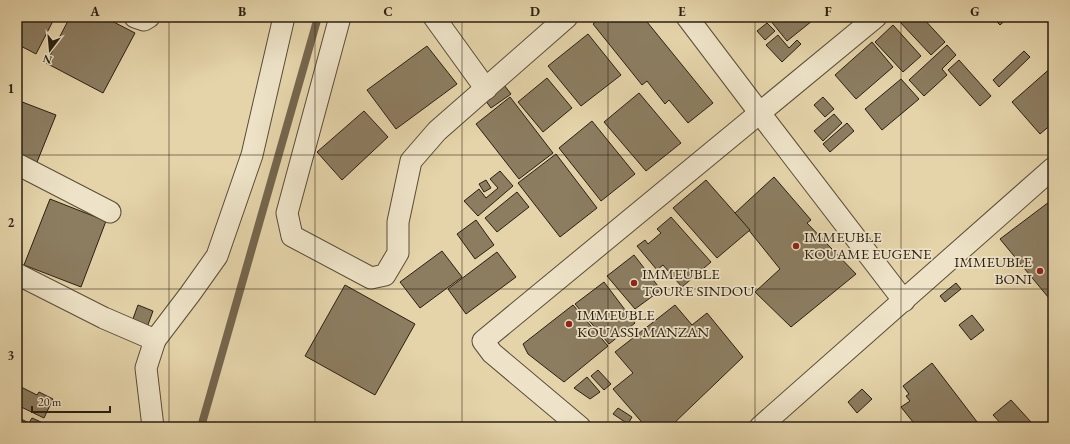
<svg xmlns="http://www.w3.org/2000/svg" width="1070" height="444" viewBox="0 0 1070 444" font-family="'EB Garamond',serif">
	<style>
		.lines { fill: none; stroke-linecap: round; stroke-linejoin: round }
		.stream { stroke: #75664e; stroke-width: 8 }
		.building { fill: #8c7d61; stroke: #2b1f11 }
		.street-casing { stroke: #5a4c37; stroke-width: 23 }
		.street { stroke: #eee3c8; stroke-width: 21 }
		.grid { fill: none; stroke: #2b1f11; stroke-width: 1; stroke-opacity: 0.55 }
		.poi-dot { fill: #8f2418; stroke: #eee3c8; stroke-width: 1.5 }
		.labels { text-anchor: middle; stroke-width: 3.5; stroke-linejoin: round; paint-order: stroke }
		.poi-label { font-size: 15px; fill: #2b1f11; stroke: #eee3c8; text-anchor: start }
		.neatline { fill: none; stroke: #2b1f11; stroke-width: 1.5 }
		.grid-label { font-size: 13px; text-anchor: middle; font-weight: bold; fill: #2b1f11 }
	</style>
	<rect width="100%" height="100%" fill="#e5d4aa"/>
	<filter id="stains"><feTurbulence type="fractalNoise" baseFrequency=".005" numOctaves="4"/><feColorMatrix values="0 0 0 0 .2 0 0 0 0 .09 0 0 0 0 .02 0 0 0 .5 -.17"/></filter>
	<radialGradient id="worn" r=".72"><stop offset=".6" stop-color="#630" stop-opacity="0"/><stop offset="1" stop-color="#630" stop-opacity=".3"/></radialGradient>
	<g class="lines">
		<polyline class="stream" points="201,427 318,17"/>
	</g>
	<g class="building">
		<polygon points="17,17 55,17 36,54 17,44"/>
		<polygon points="70,17 104,17 135,33 103,93 46,63"/>
		<polygon points="601,17 643,17 713,103 688,123 669,100 665,104 647,81 642,85 593,24"/>
		<polygon points="774,17 817,17 787,41 770,20"/>
		<polygon points="904,17 922,17 945,42 931,55 899,21"/>
		<polygon points="992,17 1009,17 1000,25"/>
		<polygon points="767,23 775,31 765,40 757,31"/>
		<polygon points="893,25 921,56 903,72 875,42"/>
		<polygon points="588,34 621,75 581,106 548,66"/>
		<polygon points="778,35 789,48 797,40 801,44 782,62 766,45"/>
		<polygon points="872,42 893,67 856,99 835,75"/>
		<polygon points="947,45 956,55 942,69 947,75 924,96 909,80"/>
		<polygon points="427,46 457,84 396,129 367,90"/>
		<polygon points="1024,51 1030,57 999,87 993,80"/>
		<polygon points="959,60 991,96 980,106 948,70"/>
		<polygon points="1053,66 1053,123 1040,134 1012,102"/>
		<polygon points="547,78 572,108 543,132 518,102"/>
		<polygon points="901,79 919,99 882,130 865,109"/>
		<polygon points="501,81 511,94 491,108 482,96"/>
		<polygon points="639,93 681,143 646,171 604,122"/>
		<polygon points="510,97 553,153 519,179 476,124"/>
		<polygon points="823,97 834,109 825,117 814,105"/>
		<polygon points="17,100 56,115 35,167 17,160"/>
		<polygon points="364,111 388,137 342,180 317,152"/>
		<polygon points="834,114 842,123 823,141 814,131"/>
		<polygon points="592,121 635,174 601,201 559,148"/>
		<polygon points="847,123 854,131 830,152 823,144"/>
		<polygon points="556,154 597,208 560,237 518,183"/>
		<polygon points="500,171 513,186 478,216 464,201 479,189 486,198 498,188 490,179"/>
		<polygon points="774,177 811,220 807,223 856,274 791,327 755,292 780,269 735,213"/>
		<polygon points="486,180 491,188 484,192 479,184"/>
		<polygon points="706,180 750,230 717,258 673,208"/>
		<polygon points="517,192 529,207 497,232 485,218"/>
		<polygon points="50,199 106,221 81,287 24,265"/>
		<polygon points="1053,199 1053,303 1000,239"/>
		<polygon points="671,217 711,262 682,287 663,265 657,270 637,246 645,240 648,244 661,233 657,229"/>
		<polygon points="476,220 494,245 475,259 457,234"/>
		<polygon points="442,251 462,277 420,308 400,282"/>
		<polygon points="497,252 516,277 466,314 448,289"/>
		<polygon points="634,255 661,290 635,309 607,276"/>
		<polygon points="604,282 635,323 609,344 575,304"/>
		<polygon points="956,283 961,289 945,302 940,296"/>
		<polygon points="345,285 415,324 375,395 305,356"/>
		<polygon points="138,305 153,311 145,333 130,327"/>
		<polygon points="573,305 608,346 564,382 528,354 523,344"/>
		<polygon points="675,305 692,325 707,313 743,357 670,427 646,427 613,389 633,373 615,352"/>
		<polygon points="972,315 984,330 971,340 959,325"/>
		<polygon points="932,363 981,427 917,427 901,407 910,401 906,396 909,394 903,386"/>
		<polygon points="598,370 611,384 604,390 591,376"/>
		<polygon points="587,377 600,392 590,399 574,388"/>
		<polygon points="17,385 37,395 39,392 53,399 44,418 17,405"/>
		<polygon points="862,389 872,399 857,413 848,402"/>
		<polygon points="1011,400 1031,422 1025,427 1004,427 993,415"/>
		<polygon points="618,408 632,417 628,424 613,414"/>
		<polygon points="17,417 29,423 32,418 41,422 38,427 17,427"/>
		<polygon points="1053,418 1053,427 1040,427"/>
	</g>
	<g class="lines">
		<defs>
			<g id="street">
				<polyline points="135,17 144,20 149,17"/>
				<polyline points="340,17 287,213 292,236 371,278 385,275 398,253 398,222 411,161 437,131 567,17"/>
				<polyline points="434,17 486,89"/>
				<polyline points="687,17 759,112 904,301"/>
				<polyline points="17,164 110,212"/>
				<polyline points="17,274 104,318 155,340 190,294 217,256 252,155 284,17"/>
				<polyline points="153,427 146,368 155,340"/>
				<polyline points="580,427 492,353 483,341 876,17"/>
				<polyline points="760,427 1053,168"/>
			</g>
		</defs>
		<use href="#street" class="street-casing"/>
		<use href="#street" class="street"/>
	</g>
	<path class="grid" d="M169 17V427M315 17V427M462 17V427M608 17V427M755 17V427M901 17V427M17 155H1053M17 289H1053"/>
	<g class="poi-dot">
		<circle cx="796" cy="246" r="4"/>
		<circle cx="1040" cy="271" r="4"/>
		<circle cx="634" cy="283" r="4"/>
		<circle cx="569" cy="324" r="4"/>
	</g>
	<g class="labels">
		<g class="poi-label">
			<text x="804" y="242">IMMEUBLE<tspan x="804" dy="17">KOUAME EUGENE</tspan></text>
			<text x="1032" y="267" text-anchor="end">IMMEUBLE<tspan x="1032" dy="17">BONI</tspan></text>
			<text x="642" y="279">IMMEUBLE<tspan x="642" dy="17">TOURE SINDOU</tspan></text>
			<text x="577" y="320">IMMEUBLE<tspan x="577" dy="17">KOUASSI MANZAN</tspan></text>
		</g>
	</g>
	<rect width="1070" height="444" fill="none" stroke="#e5d4aa" stroke-width="44"/>
	<g transform="translate(50 50) rotate(196)" stroke="#eee3c8" stroke-width="3" paint-order="stroke">
	<path d="M0-3L7 15L0 10L-7 15Z" fill="#2b1f11"/>
	<text y="-6" font-size="11" font-weight="bold" text-anchor="middle" fill="#2b1f11">N</text>
	</g>
	<path d="M32 406v6h78v-6" fill="none" stroke="#2b1f11" stroke-width="2"/>
	<text x="38" y="406" font-size="12" fill="#2b1f11" stroke="#eee3c8" stroke-width="3" paint-order="stroke">20 m</text>
	<rect x="22" y="22" width="1026" height="400" class="neatline"/>
	<g class="grid-label">
		<text x="95" y="16">A</text>
		<text x="242" y="16">B</text>
		<text x="388" y="16">C</text>
		<text x="535" y="16">D</text>
		<text x="682" y="16">E</text>
		<text x="828" y="16">F</text>
		<text x="975" y="16">G</text>
		<text x="11" y="93">1</text>
		<text x="11" y="227">2</text>
		<text x="11" y="360">3</text>
	</g>
	<rect width="100%" height="100%" filter="url(#stains)"/>
	<rect width="100%" height="100%" fill="url(#worn)"/>
</svg>
